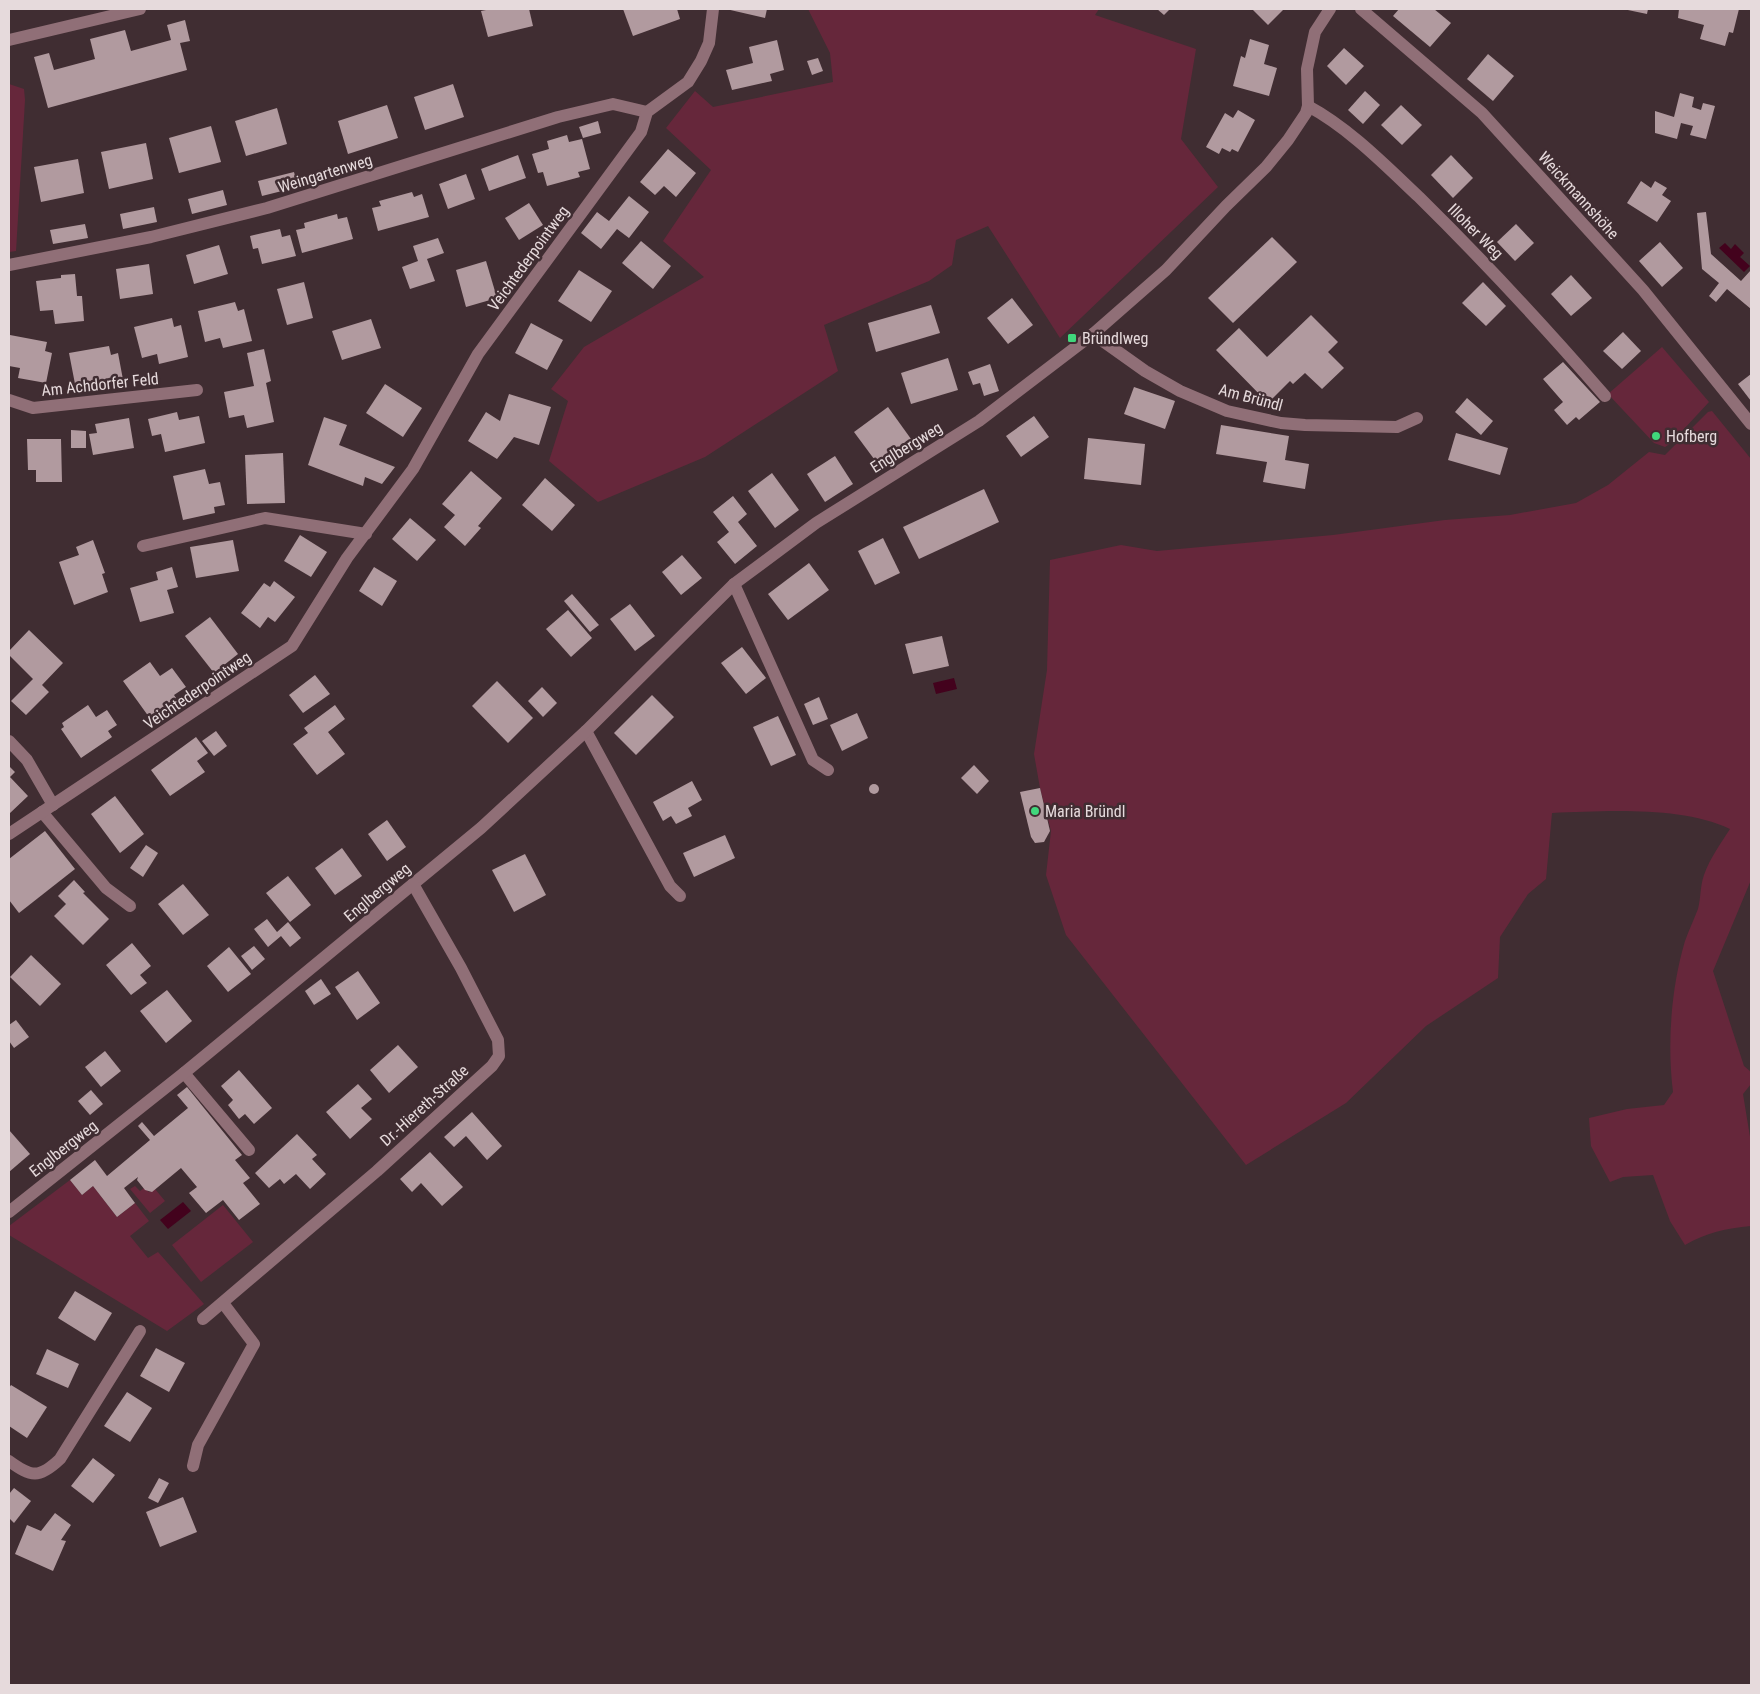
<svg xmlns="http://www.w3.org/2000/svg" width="1760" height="1694" viewBox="0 0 1760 1694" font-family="'Roboto Condensed',sans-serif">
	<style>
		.green { fill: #66273b }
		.water { fill: #43021d }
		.building { fill: #b19a9f }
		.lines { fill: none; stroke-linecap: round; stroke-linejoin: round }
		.minor { stroke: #906f77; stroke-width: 12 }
		.poi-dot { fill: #40d77c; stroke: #402d32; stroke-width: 2 }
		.labels { text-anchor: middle; stroke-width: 5; stroke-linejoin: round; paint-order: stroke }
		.street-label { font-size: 16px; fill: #e6dadc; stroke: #402d32 }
		.poi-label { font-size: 16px; fill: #e6dadc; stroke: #402d32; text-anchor: start }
	</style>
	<rect width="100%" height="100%" fill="#402d32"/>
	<g class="green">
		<polygon points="808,9 1099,9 1095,15 1196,49 1181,139 1218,187 1060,338 988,226 956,240 952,265 929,281 824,325 838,371 705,457 598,502 549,461 568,401 551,389 584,347 704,277 663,241 711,170 666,128 695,91 713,107 833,82 830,53"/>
		<polygon points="9,84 24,89 25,100 16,251 9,252"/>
		<polygon points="1662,347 1709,402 1671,443 1665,447 1654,443 1608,394"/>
		<path d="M1712 411 1751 459V880L1713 971 1744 1066 1751 1072V1084L1743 1094 1751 1143V1226C1726 1228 1706 1233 1685 1245L1670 1221 1653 1175 1623 1177 1610 1182 1591 1146 1589 1118 1627 1109 1664 1105 1673 1092C1667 1044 1671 988 1685 941 1689 930 1694 919 1698 909 1701 898 1700 886 1704 875 1710 858 1721 843 1730 829 1681 806 1607 811 1552 813L1546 879 1528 894 1500 937 1498 978 1426 1026 1346 1103 1246 1165 1066 935 1046 875 1051 831 1040 788 1034 754 1047 670 1050 560 1121 545 1157 551 1333 535 1445 520 1510 515 1576 503 1608 485 1649 452 1665 455 1708 412Z"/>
		<polygon points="70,1180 82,1195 93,1186 117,1217 135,1203 149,1221 130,1236 148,1258 158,1252 204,1304 167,1331 9,1235 9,1226"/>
		<polygon points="135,1186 140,1191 144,1188 149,1192 155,1189 165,1201 150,1213 130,1189"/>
		<polygon points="223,1205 253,1242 201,1282 172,1245"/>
	</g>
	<g class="water">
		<polygon points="1725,243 1731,249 1735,244 1744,253 1740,257 1750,266 1744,272 1719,248"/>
		<polygon points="954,678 957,689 936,694 933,683"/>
		<polygon points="183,1202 191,1211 168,1229 160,1220"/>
	</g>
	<g class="building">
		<polygon points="491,9 529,9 533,26 488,37 481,11"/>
		<polygon points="623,9 677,9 680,19 633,36"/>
		<polygon points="726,9 767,9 765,18"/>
		<polygon points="1157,9 1170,9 1164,15"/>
		<polygon points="1252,9 1284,9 1268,25"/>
		<polygon points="1399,9 1434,9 1451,23 1430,47 1393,16"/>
		<polygon points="1623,9 1648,9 1647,14"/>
		<polygon points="1679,9 1739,9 1733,33 1729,32 1725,46 1700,39 1704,25 1678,18"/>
		<polygon points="185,20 190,41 180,43 187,70 48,108 34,57 49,53 54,70 95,59 90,39 125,30 131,51 171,40 167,25"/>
		<polygon points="1250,39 1269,45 1264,64 1277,68 1269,96 1233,86 1241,56 1245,58"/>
		<polygon points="777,40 784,70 770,74 772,81 732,90 726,70 753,63 749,47"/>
		<polygon points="1344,48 1364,66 1346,85 1327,66"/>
		<polygon points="1488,54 1514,76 1493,101 1467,79"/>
		<polygon points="818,58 823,71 812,75 807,61"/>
		<polygon points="453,84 464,117 425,130 414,97"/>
		<polygon points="1365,91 1380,105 1363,124 1348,110"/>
		<polygon points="1680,93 1694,97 1692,107 1701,110 1703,103 1715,106 1706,139 1690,135 1693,126 1681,123 1677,139 1655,133 1655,111 1674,117"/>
		<polygon points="387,105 398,138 348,154 338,121"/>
		<polygon points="1401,105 1422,125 1402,145 1381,125"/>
		<polygon points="277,108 287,144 246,156 235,121"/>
		<polygon points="1238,110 1255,120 1238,152 1232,149 1230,152 1222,148 1219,154 1206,147 1225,113 1233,118"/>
		<polygon points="598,121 601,133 583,138 579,127"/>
		<polygon points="211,126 221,162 179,173 169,138"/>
		<polygon points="567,135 569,142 582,139 590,169 578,172 580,177 547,186 543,172 538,173 532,154 549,149 547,141"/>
		<polygon points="146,143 153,179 109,189 101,152"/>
		<polygon points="668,149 696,173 676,197 664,186 655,195 640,182"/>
		<polygon points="518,155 526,178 489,191 481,169"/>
		<polygon points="1451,155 1473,178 1453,198 1431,175"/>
		<polygon points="78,159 84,193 41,202 34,167"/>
		<polygon points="294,172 298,187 262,196 258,181"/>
		<polygon points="466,174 475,199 448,209 439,184"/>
		<polygon points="1641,181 1651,188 1655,181 1667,188 1662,195 1671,201 1657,222 1627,203"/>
		<polygon points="223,190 227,205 192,214 188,199"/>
		<polygon points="412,192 414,197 422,194 429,217 378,231 372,208 381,206 379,201"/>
		<polygon points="629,196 649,212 629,238 617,229 601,249 581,233 597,212 609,221"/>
		<polygon points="529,203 543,225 519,240 505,218"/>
		<polygon points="154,207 157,222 123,229 120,214"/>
		<polygon points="1706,212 1711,254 1741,281 1751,270 1751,309 1727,289 1716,302 1709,296 1719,283 1702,269 1697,213"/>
		<polygon points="337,214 338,219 347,217 353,239 302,253 296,230 305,228 304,223"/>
		<polygon points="85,224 88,238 53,244 50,230"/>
		<polygon points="1516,224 1534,243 1515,261 1497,242"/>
		<polygon points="280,229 282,237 290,235 296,256 262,264 258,248 253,249 250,236"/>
		<polygon points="1272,237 1297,262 1233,323 1208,298"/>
		<polygon points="438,238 444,253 427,259 435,281 410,289 402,267 418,261 413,246"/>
		<polygon points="641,241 671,266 653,289 622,263"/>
		<polygon points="1660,242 1683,268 1662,287 1639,261"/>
		<polygon points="219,245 228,274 194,284 186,255"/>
		<polygon points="486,261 497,298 466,307 456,270"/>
		<polygon points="149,264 153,294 120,299 116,269"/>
		<polygon points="579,270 612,291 591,322 558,301"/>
		<polygon points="75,274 77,296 82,296 84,321 55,324 53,310 40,311 36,281 61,278 61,275"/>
		<polygon points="1571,275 1592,298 1571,316 1551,294"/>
		<polygon points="304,282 313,318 287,325 277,289"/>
		<polygon points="1483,282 1506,306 1486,326 1462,303"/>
		<polygon points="1012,298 1033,325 1008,344 987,318"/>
		<polygon points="235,302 238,311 244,309 252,341 223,348 220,338 205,342 198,311"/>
		<polygon points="931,305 940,333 876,352 868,323"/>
		<polygon points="1311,315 1338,342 1328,352 1344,368 1322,389 1305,373 1293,384 1290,381 1268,403 1216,350 1239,328 1267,357"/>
		<polygon points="172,318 174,327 181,325 188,357 159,364 157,354 142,358 134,327"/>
		<polygon points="371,319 381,348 342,360 332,331"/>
		<polygon points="531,323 563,340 547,370 515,353"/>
		<polygon points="1623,332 1641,351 1622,369 1603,351"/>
		<polygon points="10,335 47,342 45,351 52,353 46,383 18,378 20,368 9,366"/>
		<polygon points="109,346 111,355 118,353 124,385 92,391 90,381 75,384 69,353"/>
		<polygon points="264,349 271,381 266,383 274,422 247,428 244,415 229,418 224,392 254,386 247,353"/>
		<polygon points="948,358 958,390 911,404 901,373"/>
		<polygon points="1563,362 1600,402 1579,420 1576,417 1567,425 1554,410 1563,402 1543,379"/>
		<polygon points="990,364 999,391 984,396 980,383 973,385 968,372"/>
		<polygon points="1751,374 1751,401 1738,384"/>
		<polygon points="385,384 422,408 403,437 366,413"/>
		<polygon points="1134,387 1175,401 1165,429 1124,414"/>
		<polygon points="509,394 551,407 539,445 514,437 497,459 468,441 486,412 500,421"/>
		<polygon points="1467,398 1493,421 1481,435 1455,412"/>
		<polygon points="888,407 911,439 877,463 854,432"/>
		<polygon points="177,412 179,420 199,416 205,443 165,452 161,434 152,436 148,419"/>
		<polygon points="1034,416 1049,437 1021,457 1006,436"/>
		<polygon points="324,417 347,425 339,445 395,467 382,484 365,477 363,486 308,465"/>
		<polygon points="129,418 134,448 93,455 89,434 97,433 95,424"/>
		<polygon points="1221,425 1289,436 1285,460 1309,464 1305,489 1263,482 1267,462 1216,454"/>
		<polygon points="71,430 86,431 86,448 71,448"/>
		<polygon points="1456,433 1508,448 1500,475 1448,460"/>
		<polygon points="1088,438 1145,444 1141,485 1084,479"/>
		<polygon points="27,439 61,439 62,482 36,482 36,470 28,470"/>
		<polygon points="283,453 285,503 247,504 245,455"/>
		<polygon points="835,456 853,484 825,502 807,474"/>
		<polygon points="205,469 209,484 220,482 225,505 214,507 215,513 183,520 173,476"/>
		<polygon points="471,471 502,498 478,526 481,528 465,546 444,527 455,515 442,504"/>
		<polygon points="772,473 799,510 775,528 748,491"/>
		<polygon points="545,478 575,505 552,531 522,505"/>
		<polygon points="984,489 999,522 919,559 903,527"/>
		<polygon points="733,496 747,514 738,522 757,546 735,564 717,542 729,532 713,512"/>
		<polygon points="410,518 436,540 417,561 392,539"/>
		<polygon points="300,535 327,552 311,577 284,561"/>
		<polygon points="883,538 900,573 875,585 858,551"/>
		<polygon points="93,540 105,573 102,574 108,592 74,605 59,562 79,555 76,547"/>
		<polygon points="233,540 239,571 196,578 190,547"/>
		<polygon points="682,555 702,578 681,595 662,572"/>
		<polygon points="809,563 829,590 788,620 768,594"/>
		<polygon points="172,567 178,587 167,590 174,613 140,622 130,588 158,580 156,572"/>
		<polygon points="374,567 397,581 382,606 359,591"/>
		<polygon points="274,581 295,597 275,622 268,617 260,628 241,613 264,583 270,587"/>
		<polygon points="572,594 599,625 590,632 564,601"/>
		<polygon points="630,604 655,636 635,651 610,619"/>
		<polygon points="568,610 592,638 571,657 546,629"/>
		<polygon points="210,617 238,654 214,673 185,636"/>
		<polygon points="29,630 63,663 42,685 49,692 26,715 11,701 33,679 9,655 9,651"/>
		<polygon points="942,636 949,666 913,674 905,644"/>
		<polygon points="742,647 766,678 746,694 721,663"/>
		<polygon points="150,662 160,676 172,668 186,687 174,695 176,698 149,717 123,681"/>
		<polygon points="315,675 330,694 303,713 289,695"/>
		<polygon points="497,681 533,718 508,743 472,706"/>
		<polygon points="542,687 557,703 543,717 528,701"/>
		<polygon points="652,695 674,717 636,755 614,733"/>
		<polygon points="819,697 828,719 813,725 804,704"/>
		<polygon points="88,705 96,717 107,710 117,725 108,731 112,737 81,758 61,729 64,727 62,723"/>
		<polygon points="335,705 345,719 328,732 345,754 317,775 293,744 308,733 304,728"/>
		<polygon points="857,713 868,738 842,751 830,725"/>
		<polygon points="778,716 796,755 771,766 753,727"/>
		<polygon points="216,731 227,746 214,756 202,741"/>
		<polygon points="196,737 208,753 197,761 205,772 170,796 151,770"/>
		<polygon points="974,765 989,781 977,794 961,778"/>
		<polygon points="9,766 15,772 10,777 28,796 9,814"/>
		<polygon points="692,781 702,800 688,808 692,816 676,824 671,816 663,821 653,802"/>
		<circle cx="874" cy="789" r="5"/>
		<polygon points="1040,788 1050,831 1044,842 1035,843 1031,837 1020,792"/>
		<polygon points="115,796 144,834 120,853 91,814"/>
		<polygon points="387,820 406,847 387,861 368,834"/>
		<polygon points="45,831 75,869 19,913 9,900 9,859"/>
		<polygon points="725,835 735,858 694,877 683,853"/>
		<polygon points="146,845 158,853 143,877 130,868"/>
		<polygon points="342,848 362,876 335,895 315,868"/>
		<polygon points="525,854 546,895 514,912 492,870"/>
		<polygon points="288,876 311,905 290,922 266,893"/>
		<polygon points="74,880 85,892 83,893 109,919 83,945 54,916 66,904 58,896"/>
		<polygon points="183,884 209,915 183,935 158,904"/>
		<polygon points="267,919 277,932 288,922 301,938 290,947 281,936 268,947 254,929"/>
		<polygon points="132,943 151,966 140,975 147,983 131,995 106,965"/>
		<polygon points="254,946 265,959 252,970 241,956"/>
		<polygon points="229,947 251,974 228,992 207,966"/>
		<polygon points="31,955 61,984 40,1006 10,977"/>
		<polygon points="358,971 380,1003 357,1020 335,987"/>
		<polygon points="321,979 331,994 314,1005 305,991"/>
		<polygon points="167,990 192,1021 166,1043 140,1011"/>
		<polygon points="16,1020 29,1037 14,1048 9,1041 9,1025"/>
		<polygon points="398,1045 418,1067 389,1093 370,1070"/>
		<polygon points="105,1051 121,1071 101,1087 85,1067"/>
		<polygon points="239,1070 272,1108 254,1124 245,1114 239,1119 228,1105 233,1100 221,1086"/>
		<polygon points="358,1084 372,1099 361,1108 372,1119 350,1139 326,1112"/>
		<polygon points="187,1087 242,1155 235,1160 250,1178 243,1183 260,1204 239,1220 223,1200 206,1213 189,1193 197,1187 181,1168 152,1192 145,1190 137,1180 138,1177 124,1188 135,1203 117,1217 93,1186 82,1195 70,1180 95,1160 107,1176 150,1140 138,1126 142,1122 154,1136 188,1108 177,1095"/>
		<polygon points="91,1090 103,1104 90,1115 78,1101"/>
		<polygon points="472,1112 502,1146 487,1160 466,1136 454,1147 444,1137"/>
		<polygon points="9,1130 30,1154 9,1172"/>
		<polygon points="297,1134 317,1155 312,1159 326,1174 310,1189 296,1174 284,1184 280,1179 269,1188 255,1173"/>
		<polygon points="430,1152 463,1187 442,1206 421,1183 412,1192 400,1179"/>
		<polygon points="75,1291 112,1313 95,1341 58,1318"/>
		<polygon points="156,1348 185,1363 169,1392 140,1376"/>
		<polygon points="47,1349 79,1364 68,1388 36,1374"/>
		<polygon points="11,1385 47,1407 27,1438 9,1426 9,1388"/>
		<polygon points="127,1392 152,1408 130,1442 104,1426"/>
		<polygon points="93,1458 115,1475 93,1503 71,1486"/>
		<polygon points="159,1478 169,1483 158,1503 148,1498"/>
		<polygon points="14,1488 31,1501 14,1523 9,1518 9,1494"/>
		<polygon points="183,1497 197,1532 160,1547 146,1512"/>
		<polygon points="55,1513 71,1525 61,1540 66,1541 53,1571 15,1554 27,1525 41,1531"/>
	</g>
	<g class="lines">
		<g class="minor">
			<polyline points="1361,9 1482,113 1643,290 1751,424"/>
			<polyline points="9,40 140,9"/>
			<path d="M1308 106C1349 128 1385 165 1419 197 1484 261 1545 327 1605 396"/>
			<polyline points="9,265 151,237 267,208 558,117 613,104 647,112"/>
			<polyline points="1093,334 1145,371 1180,391 1227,411 1281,423 1305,425 1397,427 1417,418"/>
			<polyline points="9,400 33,408 197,390"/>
			<polyline points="143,546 265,518 366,534"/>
			<polyline points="734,584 813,760 828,770"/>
			<polyline points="586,731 670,886 680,896"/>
			<polyline points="9,741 27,760 53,805"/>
			<polyline points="42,812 106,888 130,906"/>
			<polyline points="9,834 292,646 347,558 413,469 478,354 641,132 647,112 688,82 701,61 709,43 713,9"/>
			<polyline points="184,1073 249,1150"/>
			<polyline points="9,1212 184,1073 481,828 586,731 734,584 816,523 979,421 1093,334 1166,270 1226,206 1266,167 1288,140 1306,113 1308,106 1307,69 1315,32 1330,9"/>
			<polyline points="203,1319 377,1171 492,1066 499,1056 498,1040 461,968 413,884"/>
			<path d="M9 1461C31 1477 39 1479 60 1459L140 1331"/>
			<polyline points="193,1466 198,1445 254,1344 223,1303"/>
		</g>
	</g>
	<g class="poi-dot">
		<rect x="1067" y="333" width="10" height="10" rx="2.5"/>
		<circle cx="1656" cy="436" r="5"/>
		<circle cx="1035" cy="811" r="5"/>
	</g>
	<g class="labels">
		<g class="street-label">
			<text transform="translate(325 173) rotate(-17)" y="6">Weingartenweg</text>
			<text transform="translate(1579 195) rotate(48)" y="6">Weickmannshöhe</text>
			<text transform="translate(1476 231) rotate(45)" y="6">Illoher Weg</text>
			<text transform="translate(528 258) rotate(-54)" y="6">Veichtederpointweg</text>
			<text transform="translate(100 384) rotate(-6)" y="6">Am Achdorfer Feld</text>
			<text transform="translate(1251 397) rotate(15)" y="6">Am Bründl</text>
			<text transform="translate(906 447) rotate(-32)" y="6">Englbergweg</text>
			<text transform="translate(197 690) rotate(-34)" y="6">Veichtederpointweg</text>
			<text transform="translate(377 892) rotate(-40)" y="6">Englbergweg</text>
			<text transform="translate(424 1105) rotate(-42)" y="6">Dr.-Hiereth-Straße</text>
			<text transform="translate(63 1148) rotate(-38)" y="6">Englbergweg</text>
		</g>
		<g class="poi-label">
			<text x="1082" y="344">Bründlweg</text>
			<text x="1666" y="442">Hofberg</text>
			<text x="1045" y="817">Maria Bründl</text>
		</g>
	</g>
	<rect width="1760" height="1694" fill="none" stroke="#e6dadc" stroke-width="20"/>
</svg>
